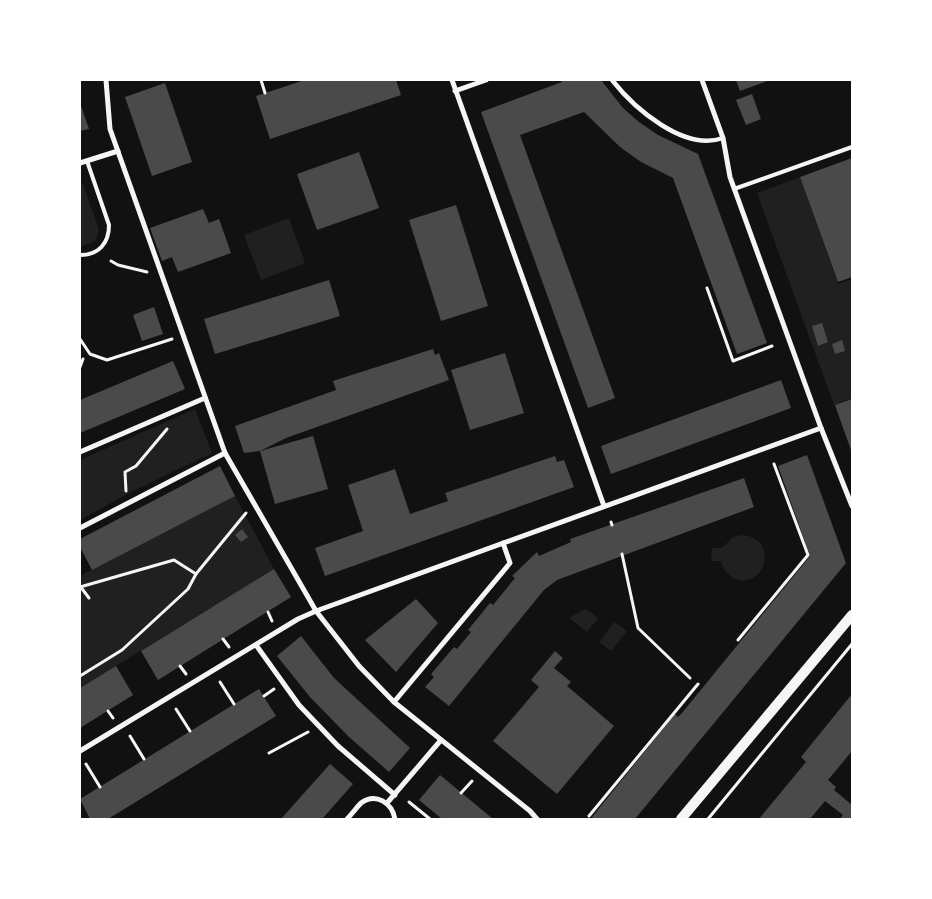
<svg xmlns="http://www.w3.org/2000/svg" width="932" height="899" viewBox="0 0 932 899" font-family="'Noto Sans',sans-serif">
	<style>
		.green { fill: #202020 }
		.building { fill: #4a4a4a }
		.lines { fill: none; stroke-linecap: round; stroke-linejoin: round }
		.path { stroke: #f5f5f5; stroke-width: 3 }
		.service { stroke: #f5f5f5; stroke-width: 4 }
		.pedestrian { stroke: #f5f5f5; stroke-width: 4.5 }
		.minor { stroke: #f5f5f5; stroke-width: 5 }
		.secondary { stroke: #f5f5f5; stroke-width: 10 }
	</style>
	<rect width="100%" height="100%" fill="#111"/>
	<g class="green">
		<polygon points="800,177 838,284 852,279 852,398 834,405 757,193"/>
		<polygon points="83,184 99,230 95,241 80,247 80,185"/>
		<polygon points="289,218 305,263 261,280 244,235"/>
		<polygon points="195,409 212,453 127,494 80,520 80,460"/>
		<polygon points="235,496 274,569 80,688 80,576"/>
		<path d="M741 535C779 536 767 589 736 579 728 576 723 569 721 561H711L712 548H722L733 537Z"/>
		<polygon points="585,609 598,618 587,632 569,618"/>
		<polygon points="614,622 627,631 611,651 599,642"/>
	</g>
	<g class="building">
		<polygon points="305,80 396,80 401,95 270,139 256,96"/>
		<polygon points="561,80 601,80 623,108 639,122 658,135 698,154 767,343 737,354 673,178 641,162 620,147 584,112 520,135 615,398 588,408 481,112 562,82"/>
		<polygon points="736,80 770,80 740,91"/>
		<polygon points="165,83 192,162 152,176 125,97"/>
		<polygon points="752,94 761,119 746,125 736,100"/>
		<polygon points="80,103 89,129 80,131"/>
		<polygon points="359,152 379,208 317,230 297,174"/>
		<polygon points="852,158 852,277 838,282 800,177"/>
		<polygon points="456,205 488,306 441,321 409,220"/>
		<polygon points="203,209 209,223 219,219 231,253 178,272 172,257 162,261 150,228"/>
		<polygon points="329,280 340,316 215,354 204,319"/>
		<polygon points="154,307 163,334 142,341 133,315"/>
		<polygon points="822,323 828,342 818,346 812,326"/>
		<polygon points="842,340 845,351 835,354 832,344"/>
		<polygon points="433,349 435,355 439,353 449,380 286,438 260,451 244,453 235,426 336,390 333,381"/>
		<polygon points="505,353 524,413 470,430 451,370"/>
		<polygon points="173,361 185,389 80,433 80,400"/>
		<polygon points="781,380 791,408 611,474 601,446"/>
		<polygon points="852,399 852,453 835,405"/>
		<polygon points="313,436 328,489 275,504 260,451"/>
		<polygon points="807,455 846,563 635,819 595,819 592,817 675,714 678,717 682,713 810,556 778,466"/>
		<polygon points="555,456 557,462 564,460 574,487 325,576 315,548 363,531 348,485 395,469 410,514 448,501 445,493"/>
		<polygon points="220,466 235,496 92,570 80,547 80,539"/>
		<polygon points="744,478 754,507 557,580 544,590 449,706 425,687 434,677 431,674 454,647 457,649 471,632 468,630 490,603 493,605 515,578 512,576 537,552 539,556 571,542 570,539"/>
		<polygon points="242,529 248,537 241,542 235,535"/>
		<polygon points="274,569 291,597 158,680 141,651"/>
		<polygon points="416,599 438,623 396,672 365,640"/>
		<polygon points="301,636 334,678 410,748 389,772 348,736 310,697 277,656"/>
		<polygon points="555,651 563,658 554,668 571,682 567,686 614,726 557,794 493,741 539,687 531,680"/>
		<polygon points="116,666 133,695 80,728 80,688"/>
		<polygon points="259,689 276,716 108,819 90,819 80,799"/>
		<polygon points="852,694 852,751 828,780 836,787 834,790 852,805 852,819 840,819 843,815 825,801 810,819 759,819 806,762 801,757"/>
		<polygon points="330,764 353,784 322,819 281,819"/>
		<polygon points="440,775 493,819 442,819 419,800"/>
	</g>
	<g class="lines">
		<g class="path">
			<polyline points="261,80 265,93"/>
			<polyline points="111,261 118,265 147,272"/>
			<polyline points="707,288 733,361 772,346"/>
			<polyline points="80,339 90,354 107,360 172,339"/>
			<polyline points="80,367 83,359"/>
			<polyline points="126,491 125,472 136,466 167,429"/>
			<polyline points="611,522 612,525"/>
			<polyline points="622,554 638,628 690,678"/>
			<polyline points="80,586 89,598"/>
			<polyline points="80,587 174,560 196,574"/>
			<polyline points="268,612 272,621"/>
			<polyline points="223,639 229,647"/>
			<polyline points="738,640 808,555 774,464"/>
			<polyline points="180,666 186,674"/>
			<polyline points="80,676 122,650 188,589 196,574 246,513"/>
			<polyline points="220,682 234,704"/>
			<polyline points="264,696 274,689"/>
			<polyline points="176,709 190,731"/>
			<polyline points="108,711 113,718"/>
			<polyline points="130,736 144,759"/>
			<polyline points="269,753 308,732"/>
			<polyline points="86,764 100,787"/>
			<polyline points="461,793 472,781"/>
			<polyline points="409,802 430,819"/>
			<polyline points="589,816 698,684"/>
			<polyline points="708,819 852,644"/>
		</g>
		<g class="service">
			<polyline points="734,189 852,147"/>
			<path d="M80 255C99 255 109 243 109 225L87 161"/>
		</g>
		<path class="pedestrian" d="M612 80C634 108 684 152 723 138"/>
		<g class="minor">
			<polyline points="106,80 110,129 225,453 316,611 359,666 394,702 530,811 537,819"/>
			<polyline points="452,80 604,506"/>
			<polyline points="702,80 723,138 730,177 821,428 852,506"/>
			<polyline points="455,91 486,80"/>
			<polyline points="80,163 118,151"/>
			<polyline points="80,452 205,398"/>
			<polyline points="80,528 225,453"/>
			<polyline points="256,645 299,705 338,746 395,795"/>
			<polyline points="394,702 510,563 503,543"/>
			<polyline points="80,751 298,619 316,611 821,428"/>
			<polyline points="387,803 441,740"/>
			<path d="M347 819C352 814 356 808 361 803 376 792 392 803 395 819"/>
		</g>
		<polyline class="secondary" points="681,819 852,615"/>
	</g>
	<rect width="932" height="899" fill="none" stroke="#ffffff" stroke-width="162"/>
</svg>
